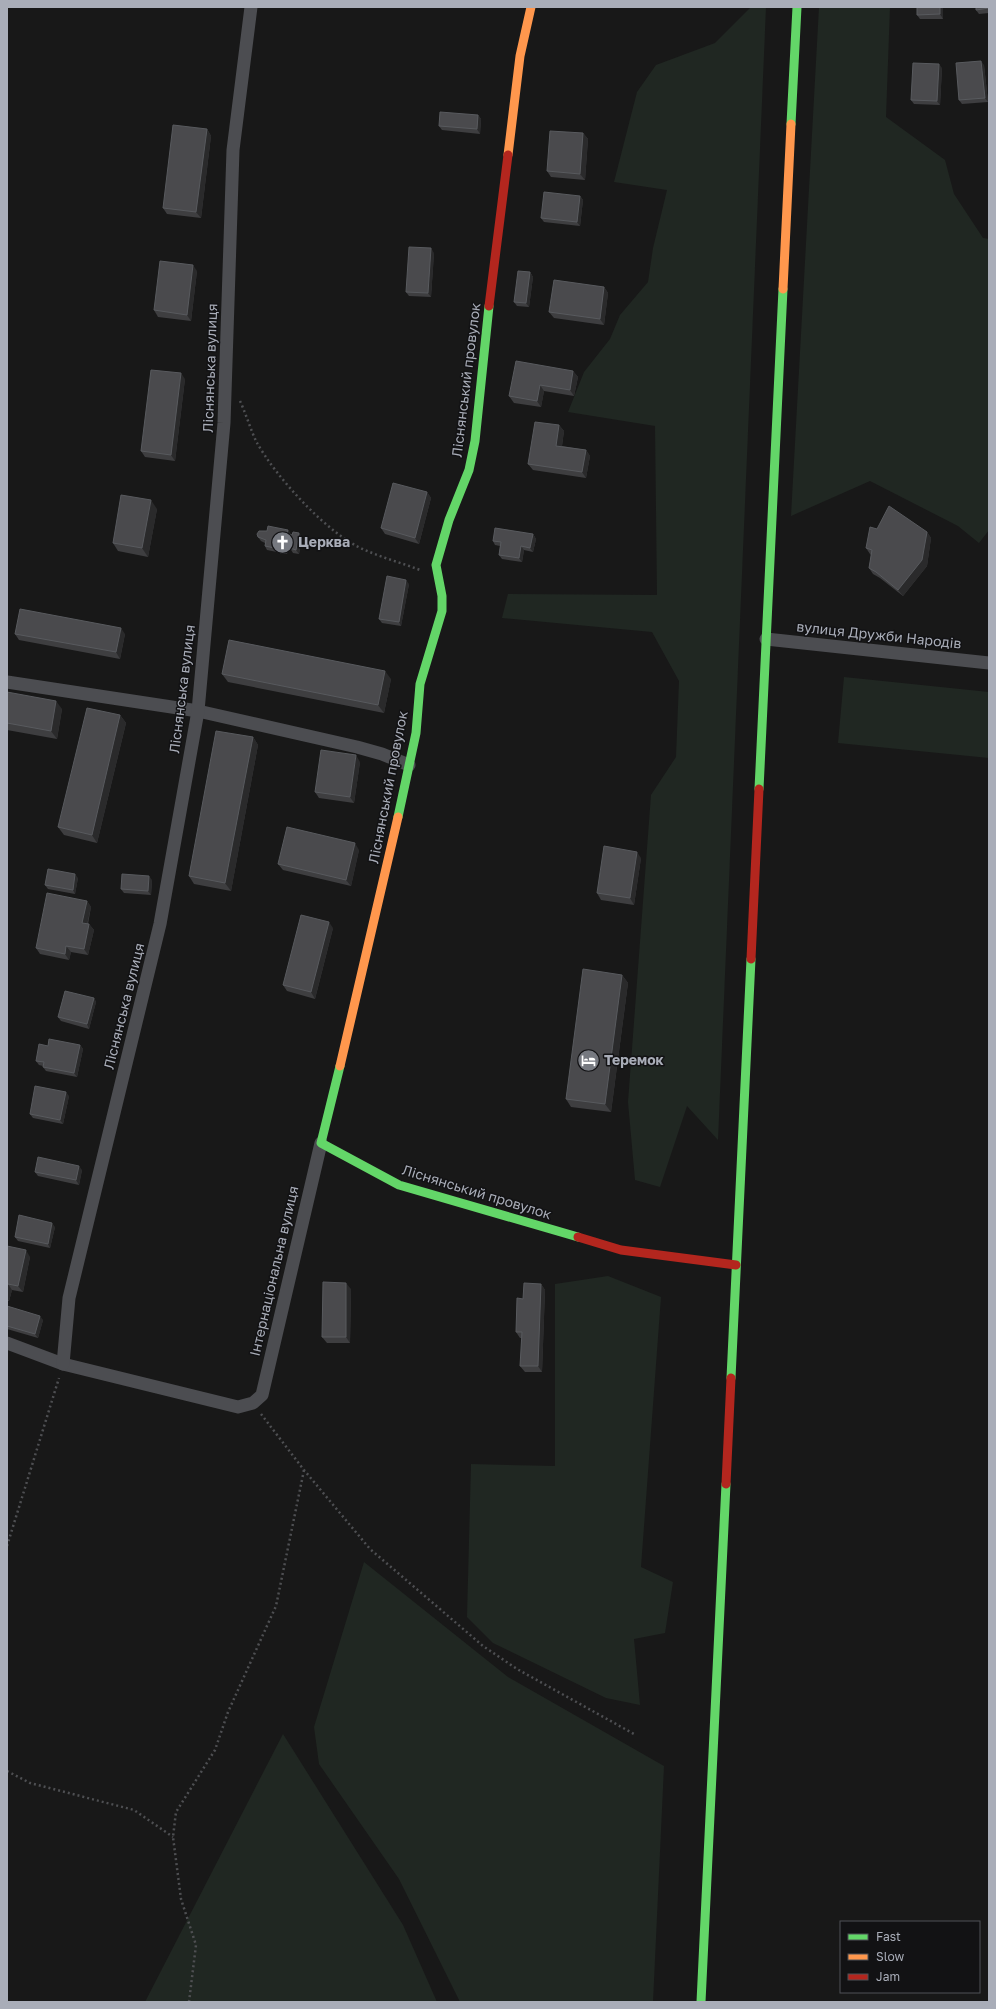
<svg xmlns="http://www.w3.org/2000/svg" width="996" height="2009" viewBox="0 0 996 2009" font-family="'Golos Text',sans-serif">
	<style>
		.green { fill: #202722 }
		.lines { fill: none; stroke-linecap: round; stroke-linejoin: round }
		.path { stroke: #4e4f52; stroke-width: 2.5; stroke-dasharray: 2 3; stroke-linecap: butt }
		.street { stroke: #4c4d51; stroke-width: 13 }
		.fast { stroke: #63d668; stroke-width: 9 }
		.slow { stroke: #ff974d; stroke-width: 9 }
		.jam { stroke: #b3261e; stroke-width: 9 }
		.wall { fill: #3e3e40 }
		.shaded-wall { fill: #2a2a2b }
		.building { fill: #4a4a4d; stroke: #585a5e }
		.labels { text-anchor: middle; stroke-width: 3; stroke-linejoin: round; paint-order: stroke }
		.street-label { font-size: 14px; fill: #a9adb8; stroke: #121214 }
		.poi-label { font-size: 14px; font-weight: bold; fill: #a9adb8; stroke: #121214; text-anchor: start }
	</style>
	<rect width="100%" height="100%" fill="#181818"/>
	<g class="green">
		<polygon points="751,7 766,7 718,1140 687,1106 660,1187 635,1180 628,1102 651,795 676,757 679,681 652,632 502,618 508,594 657,595 655,426 568,412 584,372 610,339 620,315 648,282 653,248 667,190 614,182 637,92 656,65 715,43"/>
		<polygon points="819,7 890,7 886,117 945,160 954,194 983,238 989,239 989,530 979,543 958,526 870,481 791,516"/>
		<polygon points="844,677 989,692 989,758 838,743"/>
		<polygon points="608,1276 661,1297 641,1567 673,1582 665,1633 634,1639 640,1705 606,1698 493,1643 467,1617 471,1464 555,1466 555,1284"/>
		<polygon points="364,1562 508,1677 664,1766 653,2002 460,2002 399,1879 319,1764 314,1727"/>
		<polygon points="283,1734 403,1925 437,2002 145,2002"/>
	</g>
	<g class="lines">
		<g class="path">
			<path d="M240 401C246 414 250 428 256 441 275 476 328 535 365 550 383 558 402 563 420 570"/>
			<polyline points="261,1414 304,1470 370,1549 483,1646 517,1669 634,1734"/>
			<polyline points="7,1546 59,1378"/>
			<polyline points="7,1771 30,1783 134,1810 173,1837"/>
			<polyline points="189,2002 196,1945 181,1899 173,1837 176,1812 215,1750 228,1712 276,1606 304,1470"/>
		</g>
		<g class="street">
			<polyline points="766,639 989,663"/>
			<polyline points="7,682 198,711 357,747 382,754 409,765"/>
			<polyline points="7,1343 63,1364 238,1407 253,1403 262,1395 321,1143"/>
			<polyline points="63,1364 69,1298 160,924 198,711 224,423 233,150 251,7"/>
		</g>
		<g class="fast">
			<polyline points="791,124 797,7"/>
			<polyline points="759,789 783,289"/>
			<polyline points="398,817 416,733 420,684 442,611 442,596 436,565 449,520 469,470 475,441 489,306"/>
			<polyline points="340,1066 321,1143 399,1185 578,1237"/>
			<polyline points="731,1378 751,959"/>
			<polyline points="701,2002 726,1484"/>
		</g>
		<g class="slow">
			<polyline points="508,155 520,56 531,7"/>
			<polyline points="783,289 791,124"/>
			<polyline points="340,1066 398,817"/>
		</g>
		<g class="jam">
			<polyline points="489,306 508,155"/>
			<polyline points="751,959 759,789"/>
			<polyline points="578,1237 621,1250 736,1265"/>
			<polyline points="726,1484 731,1378"/>
		</g>
	</g>
	<g class="wall">
		<polygon points="917,7 943,7 943,19 920,19 917,15"/>
		<polygon points="989,7 989,13 979,14 976,10"/>
		<polygon points="984,65 988,102 962,104 959,100"/>
		<polygon points="942,68 940,105 914,104 911,100"/>
		<polygon points="478,115 481,119 480,134 442,130 439,126"/>
		<polygon points="207,129 211,136 201,218 167,214 163,208"/>
		<polygon points="583,133 588,139 585,180 551,177 547,171"/>
		<polygon points="580,196 583,200 580,226 544,222 541,218"/>
		<polygon points="434,253 431,297 409,296 406,292"/>
		<polygon points="197,271 191,321 158,317 154,310"/>
		<polygon points="530,272 533,277 529,307 517,306 514,302"/>
		<polygon points="604,287 608,293 604,325 554,318 549,312"/>
		<polygon points="573,371 578,377 574,396 544,391 541,407 514,403 509,396"/>
		<polygon points="185,379 175,461 145,457 141,451"/>
		<polygon points="559,425 564,431 562,446 586,450 590,456 586,478 533,470 528,464"/>
		<polygon points="427,492 431,498 419,544 385,534 381,528"/>
		<polygon points="157,509 148,557 118,551 113,543"/>
		<polygon points="877,529 927,532 931,538 927,566 903,596 880,578 873,574 869,568 871,555 870,554 866,548"/>
		<polygon points="291,534 290,535 302,537 299,554 293,553 290,548 288,548 287,554 267,550 265,546 265,543 261,541 258,537"/>
		<polygon points="533,534 536,539 533,552 524,550 522,562 502,559 499,555 500,546 495,545 493,541"/>
		<polygon points="409,584 401,626 382,623 379,619"/>
		<polygon points="15,634 125,634 120,659 19,640"/>
		<polygon points="222,674 391,679 384,713 228,682"/>
		<polygon points="7,692 62,709 57,739 7,730"/>
		<polygon points="120,715 126,723 97,843 64,835 58,827"/>
		<polygon points="253,737 258,745 231,891 194,884 189,876"/>
		<polygon points="360,762 354,803 319,798 315,792"/>
		<polygon points="359,850 351,886 283,870 278,864"/>
		<polygon points="641,858 634,905 601,900 597,893"/>
		<polygon points="78,878 75,894 48,889 45,885"/>
		<polygon points="152,880 151,895 124,893 121,889"/>
		<polygon points="87,901 91,907 88,924 89,924 94,930 88,955 71,952 69,960 40,954 36,948"/>
		<polygon points="333,928 315,999 287,991 283,985"/>
		<polygon points="622,975 628,983 611,1112 571,1107 566,1099"/>
		<polygon points="94,998 96,1002 89,1029 61,1021 58,1017"/>
		<polygon points="80,1045 83,1049 77,1077 46,1071 43,1067 43,1066 39,1065 36,1061 48,1046"/>
		<polygon points="69,1096 63,1124 33,1118 30,1114"/>
		<polygon points="82,1170 79,1185 38,1176 35,1172"/>
		<polygon points="55,1227 50,1248 18,1241 15,1237"/>
		<polygon points="7,1246 30,1257 23,1292 12,1290 9,1301 7,1301"/>
		<polygon points="541,1284 545,1290 542,1372 525,1372 520,1366 522,1338 520,1338 516,1332 523,1299"/>
		<polygon points="351,1289 350,1343 327,1343 322,1337"/>
		<polygon points="7,1306 43,1320 38,1338 7,1329"/>
	</g>
	<g class="shaded-wall">
		<polygon points="940,7 943,7 943,19 940,14"/>
		<polygon points="981,61 984,65 988,102 985,98"/>
		<polygon points="939,64 942,68 940,105 937,101"/>
		<polygon points="478,115 481,119 480,134 477,129"/>
		<polygon points="207,129 211,136 201,218 196,212"/>
		<polygon points="583,133 588,139 585,180 580,174"/>
		<polygon points="580,196 583,200 580,226 577,222"/>
		<polygon points="431,248 434,253 431,297 428,293"/>
		<polygon points="193,265 197,271 191,321 187,315"/>
		<polygon points="530,272 533,277 529,307 526,303"/>
		<polygon points="604,287 608,293 604,325 600,319"/>
		<polygon points="573,371 578,377 574,396 570,390"/>
		<polygon points="181,373 185,379 175,461 171,455"/>
		<polygon points="540,385 544,391 541,407 537,401"/>
		<polygon points="559,425 564,431 561,452 556,446"/>
		<polygon points="586,450 590,456 586,478 582,472"/>
		<polygon points="427,492 431,498 419,544 415,538"/>
		<polygon points="151,500 157,509 148,557 142,548"/>
		<polygon points="288,530 291,534 290,538 287,534"/>
		<polygon points="927,532 931,538 927,566 903,596 898,590"/>
		<polygon points="299,533 302,537 299,554 296,550"/>
		<polygon points="533,534 536,539 533,552 530,548"/>
		<polygon points="285,544 288,548 287,554 284,550"/>
		<polygon points="521,546 524,550 522,562 519,558"/>
		<polygon points="406,580 409,584 401,626 399,622"/>
		<polygon points="121,628 125,634 120,659 116,652"/>
		<polygon points="385,671 391,679 384,713 378,705"/>
		<polygon points="56,701 62,709 57,739 51,731"/>
		<polygon points="120,715 126,723 97,843 92,835"/>
		<polygon points="253,737 258,745 231,891 225,883"/>
		<polygon points="356,755 360,762 354,803 350,797"/>
		<polygon points="355,843 359,850 351,886 346,880"/>
		<polygon points="637,852 641,858 634,905 630,898"/>
		<polygon points="75,874 78,878 75,894 73,890"/>
		<polygon points="149,876 152,880 151,895 148,891"/>
		<polygon points="87,901 91,907 86,929 82,923"/>
		<polygon points="329,922 333,928 315,999 311,992"/>
		<polygon points="89,924 94,930 88,955 84,949"/>
		<polygon points="66,946 71,952 69,960 65,954"/>
		<polygon points="622,975 628,983 611,1112 605,1104"/>
		<polygon points="94,998 96,1002 89,1029 87,1024"/>
		<polygon points="80,1045 83,1049 77,1077 74,1073"/>
		<polygon points="66,1092 69,1096 63,1124 60,1120"/>
		<polygon points="79,1166 82,1170 79,1185 76,1180"/>
		<polygon points="52,1223 55,1227 50,1248 48,1244"/>
		<polygon points="26,1250 30,1257 23,1292 18,1286"/>
		<polygon points="346,1283 351,1289 350,1343 346,1337"/>
		<polygon points="8,1284 12,1290 9,1301 7,1298"/>
		<polygon points="541,1284 545,1290 542,1372 538,1366"/>
		<polygon points="40,1316 43,1320 38,1338 35,1334"/>
	</g>
	<g class="building">
		<polygon points="917,7 940,7 940,14 917,15"/>
		<polygon points="976,7 989,7 989,8 976,10"/>
		<polygon points="981,61 985,98 959,100 956,63"/>
		<polygon points="913,63 939,64 937,101 911,100"/>
		<polygon points="440,112 478,115 477,129 439,126"/>
		<polygon points="173,125 207,129 196,212 163,208"/>
		<polygon points="550,131 583,133 580,174 547,171"/>
		<polygon points="544,192 580,196 577,222 541,218"/>
		<polygon points="409,247 431,248 428,293 406,292"/>
		<polygon points="160,261 193,265 187,315 154,310"/>
		<polygon points="518,271 530,272 526,303 514,302"/>
		<polygon points="554,280 604,287 600,319 549,312"/>
		<polygon points="516,361 573,371 570,390 540,385 537,401 509,396"/>
		<polygon points="151,370 181,373 171,455 141,451"/>
		<polygon points="535,422 559,425 556,446 586,450 582,472 528,464"/>
		<polygon points="393,483 427,492 415,538 381,528"/>
		<polygon points="121,495 151,500 142,548 113,543"/>
		<polygon points="889,506 927,532 922,560 898,590 876,572 869,568 872,550 866,548 870,527 877,529"/>
		<polygon points="268,526 288,530 287,534 292,535 293,532 299,533 296,550 290,548 291,545 285,544 284,550 265,546 266,540 258,537 257,534 259,531 267,531"/>
		<polygon points="495,528 533,534 530,548 521,546 519,558 499,555 501,542 493,541"/>
		<polygon points="387,576 406,580 399,622 379,619"/>
		<polygon points="20,609 121,628 116,652 15,634"/>
		<polygon points="229,640 385,671 378,705 222,674"/>
		<polygon points="7,692 56,701 51,731 7,723"/>
		<polygon points="87,708 120,715 92,835 58,827"/>
		<polygon points="216,731 253,737 225,883 189,876"/>
		<polygon points="321,750 356,755 350,797 315,792"/>
		<polygon points="287,827 355,843 346,880 278,864"/>
		<polygon points="604,846 637,852 630,898 597,893"/>
		<polygon points="48,869 75,874 73,890 45,885"/>
		<polygon points="122,874 149,876 148,891 121,889"/>
		<polygon points="47,893 87,901 82,923 89,924 84,949 66,946 65,954 36,948"/>
		<polygon points="301,915 329,922 311,992 283,985"/>
		<polygon points="583,969 622,975 605,1104 566,1099"/>
		<polygon points="65,991 94,998 87,1024 58,1017"/>
		<polygon points="49,1039 80,1045 74,1073 43,1067 44,1062 36,1061 39,1044 48,1046"/>
		<polygon points="35,1086 66,1092 60,1120 30,1114"/>
		<polygon points="38,1157 79,1166 76,1180 35,1172"/>
		<polygon points="19,1215 52,1223 48,1244 15,1237"/>
		<polygon points="7,1246 26,1250 18,1286 8,1284 7,1286"/>
		<polygon points="323,1282 346,1283 346,1337 322,1337"/>
		<polygon points="524,1283 541,1284 538,1366 520,1366 522,1332 516,1332 517,1298 523,1299"/>
		<polygon points="7,1306 40,1316 35,1334 7,1326"/>
	</g>
	<defs>
		<symbol id="church-disc" viewBox="-11 -11 22 22"><circle r="9.5" fill="#767980" stroke="#121214"/><path d="M-1.2-6h2.4v3.5h3.3v2.4h-3.3V6h-2.4V-.1h-3.3v-2.4h3.3Z" fill="#fff"/></symbol>
		<symbol id="hotel-disc" viewBox="-11 -11 22 22"><circle r="9.5" fill="#767980" stroke="#121214"/><path d="M-6-4.5h1.5V1H6V5H4.5V3h-9V5H-6ZM-4 0a1.8 1.8 0 1 1 3.6 0ZM.5 0V-2.5h3Q6-2.5 6 0Z" fill="#fff"/></symbol>
	</defs>
	<g fill-rule="evenodd">
		<use href="#church-disc" x="270" y="530" width="25" height="25"/>
		<use href="#hotel-disc" x="576" y="1048" width="25" height="25"/>
	</g>
	<g class="labels">
		<g class="street-label">
			<text transform="translate(210 368) rotate(-88)" y="5">Ліснянська вулиця</text>
			<text transform="translate(466 380) rotate(-83)" y="5">Ліснянський провулок</text>
			<text transform="translate(879 635) rotate(6)" y="5">вулиця Дружби Народів</text>
			<text transform="translate(182 689) rotate(-83)" y="5">Ліснянська вулиця</text>
			<text transform="translate(388 787) rotate(-79)" y="5">Ліснянський провулок</text>
			<text transform="translate(124 1006) rotate(-76)" y="5">Ліснянська вулиця</text>
			<text transform="translate(477 1192) rotate(17)" y="5">Ліснянський провулок</text>
			<text transform="translate(274 1271) rotate(-77)" y="5">Інтернаціональна вулиця</text>
		</g>
		<g class="poi-label">
			<text x="298" y="547">Церква</text>
			<text x="604" y="1065">Теремок</text>
		</g>
	</g>
	<rect width="996" height="2009" fill="none" stroke="#a9adb8" stroke-width="16"/>
	<rect x="840" y="1921" width="140" height="72" fill="#121214" stroke="#4e5056"/>
	<rect x="848" y="1934" width="20" height="6" fill="#63d668" stroke="#4e5056"/>
	<text x="876" y="1941" font-size="12" fill="#a9adb8">Fast</text>
	<rect x="848" y="1954" width="20" height="6" fill="#ff974d" stroke="#4e5056"/>
	<text x="876" y="1961" font-size="12" fill="#a9adb8">Slow</text>
	<rect x="848" y="1974" width="20" height="6" fill="#b3261e" stroke="#4e5056"/>
	<text x="876" y="1981" font-size="12" fill="#a9adb8">Jam</text>
</svg>
